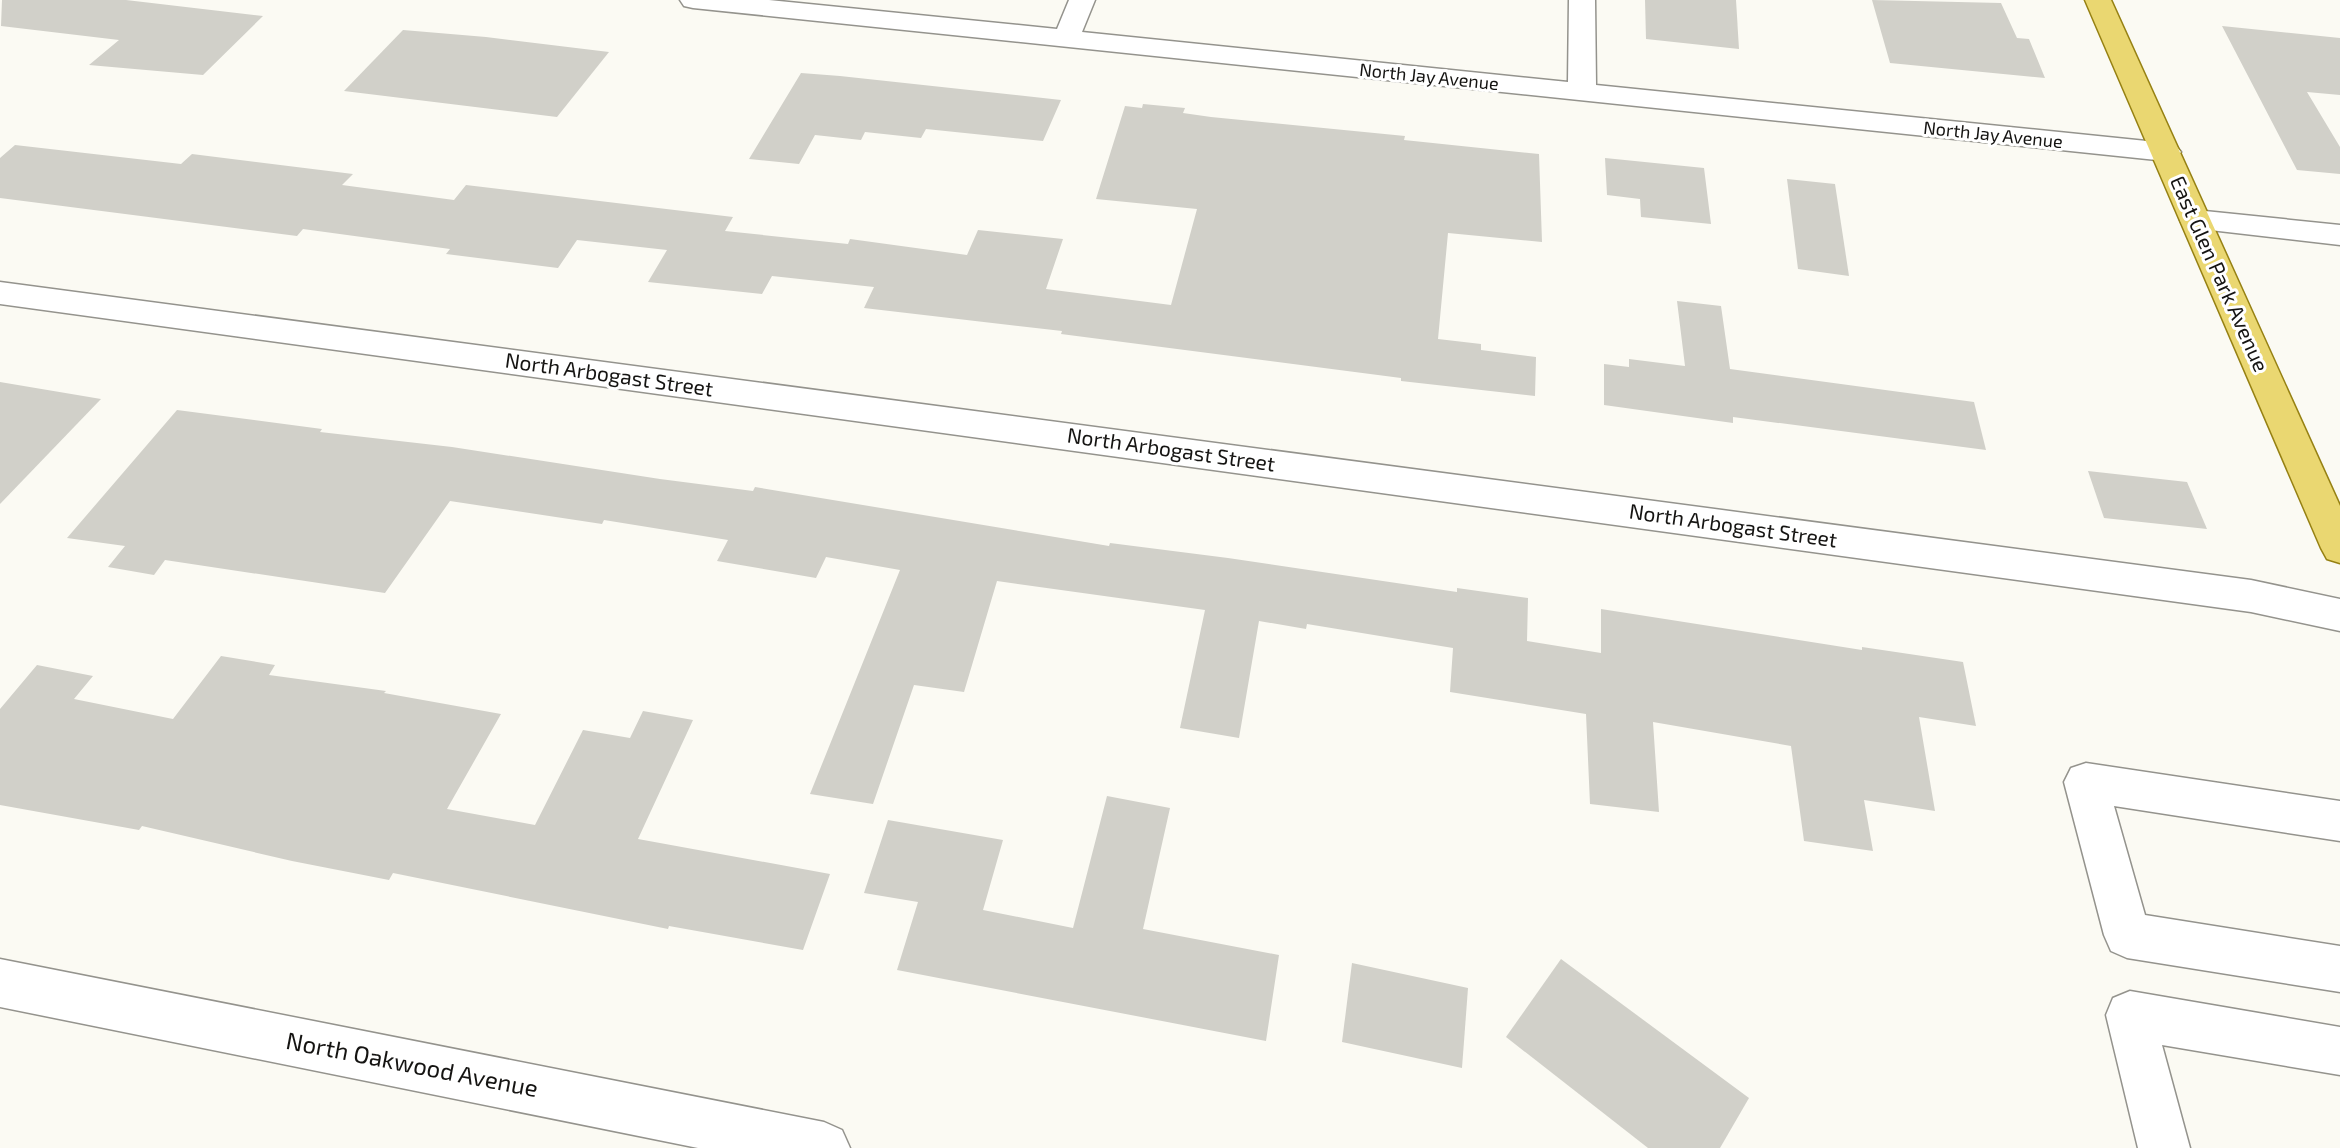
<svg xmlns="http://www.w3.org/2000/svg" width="2340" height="1148" viewBox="0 0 2340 1148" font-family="'Exo 2',sans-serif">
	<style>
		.building { fill: #d1d0c9 }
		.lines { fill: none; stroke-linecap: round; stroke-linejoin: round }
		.minor-casing { stroke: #94938d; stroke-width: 3 }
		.major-casing { stroke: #968113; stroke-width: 3 }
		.minor { fill: #fff; fill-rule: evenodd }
		.major { fill: #ead771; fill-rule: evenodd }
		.labels { text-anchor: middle; stroke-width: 6; stroke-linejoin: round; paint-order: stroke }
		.far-street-label { font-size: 18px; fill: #151412; stroke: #fff }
		.street-label { font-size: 21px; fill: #151412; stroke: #fff }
		.near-street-label { font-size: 24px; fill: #151412; stroke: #fff }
	</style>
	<rect width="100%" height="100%" fill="#fbfaf3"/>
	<g class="building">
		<polygon points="2,0 126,0 263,16 203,75 89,65 119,40 1,26"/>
		<polygon points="1645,0 1736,0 1739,49 1646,39"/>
		<polygon points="1872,0 2001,3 2017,38 2029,39 2045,78 1890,63"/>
		<polygon points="2222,26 2340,38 2340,95 2307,92 2340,147 2340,174 2297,170"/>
		<polygon points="403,30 486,37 609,52 557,117 344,91"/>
		<polygon points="801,73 840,76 1061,100 1043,141 926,129 921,138 865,132 861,140 815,135 799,164 749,159"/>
		<polygon points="1143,104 1185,108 1183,113 1211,117 1405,136 1404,140 1539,154 1542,242 1448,233 1438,339 1481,344 1481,350 1536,357 1535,396 1401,381 1401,378 1061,334 1062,331 864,308 874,287 772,276 762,294 648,282 667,250 577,240 558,268 446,254 450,249 303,229 297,236 0,198 0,158 15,145 181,164 192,154 353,174 342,185 454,200 466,185 733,217 725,231 848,244 850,239 967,255 978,230 1063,239 1046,289 1171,305 1197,209 1096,199 1125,106 1142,108"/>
		<polygon points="1605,158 1704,168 1711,224 1641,217 1640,199 1607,195"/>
		<polygon points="1787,179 1835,184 1849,276 1798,269"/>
		<polygon points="1677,301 1721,306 1730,369 1974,402 1986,450 1733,417 1733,423 1604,405 1604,364 1629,367 1629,359 1685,366"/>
		<polygon points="0,382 101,399 0,504"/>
		<polygon points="177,410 322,429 320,432 452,447 660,479 753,491 755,487 1109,546 1110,543 1228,558 1457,592 1457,588 1528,598 1527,641 1601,653 1601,609 1862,650 1862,647 1963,662 1976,726 1919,717 1935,811 1864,800 1873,851 1804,841 1791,746 1653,722 1659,812 1590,804 1586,714 1450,692 1453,648 1307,624 1306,629 1259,621 1239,738 1180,728 1205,610 997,581 964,692 914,685 873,804 810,794 900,570 826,557 816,578 717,561 728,540 604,520 602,524 450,501 385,593 165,560 154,575 108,567 125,546 67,538"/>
		<polygon points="2088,471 2187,482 2207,529 2104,518"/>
		<polygon points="221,656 275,665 269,675 386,691 384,693 501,714 447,809 535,825 583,730 630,738 643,711 693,720 638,839 830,874 803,950 669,926 668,929 393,873 389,880 292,861 142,826 139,830 0,805 0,709 37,665 93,676 74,699 173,719"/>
		<polygon points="1107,796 1170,808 1143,929 1279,955 1266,1041 897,970 918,902 864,893 888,820 1003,840 983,910 1073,928"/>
		<polygon points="1561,959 1749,1098 1720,1148 1648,1148 1506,1037"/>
		<polygon points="1352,963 1468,988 1462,1068 1342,1042"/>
	</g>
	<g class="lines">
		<defs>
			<g id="minor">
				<polygon points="680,0 769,0 1057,29 1069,0 1095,0 1082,32 1568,82 1569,0 1595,0 1596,85 2166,143 2176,146 2181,152 2176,158 2166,161 693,8 684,6"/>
				<polygon points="2195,210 2340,225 2340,245 2184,227 2180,220 2184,213"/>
				<polygon points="0,282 2251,580 2340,599 2340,631 2251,612 0,304"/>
				<polygon points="2086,763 2340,801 2340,841 2114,806 2145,915 2340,946 2340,992 2127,958 2111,951 2104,935 2064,782 2071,768"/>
				<polygon points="0,959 824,1122 842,1130 850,1148 698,1148 0,1007"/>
				<polygon points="2130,991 2340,1027 2340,1075 2162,1045 2190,1148 2138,1148 2106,1015 2113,998"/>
			</g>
			<polygon id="major" points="2085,0 2111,0 2340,506 2340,563 2327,559 2321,548"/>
		</defs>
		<use href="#minor" class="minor-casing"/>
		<use href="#major" class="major-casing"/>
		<use href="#minor" class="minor"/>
		<use href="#major" class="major"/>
	</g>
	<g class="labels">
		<g class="far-street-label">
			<text transform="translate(1429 77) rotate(6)" y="6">North Jay Avenue</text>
			<text transform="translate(1993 135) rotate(6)" y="6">North Jay Avenue</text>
		</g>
		<g class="street-label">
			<text transform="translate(2219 274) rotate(66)" y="7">East Glen Park Avenue</text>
			<text transform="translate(609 375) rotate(8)" y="7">North Arbogast Street</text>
			<text transform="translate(1171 450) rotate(8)" y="7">North Arbogast Street</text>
			<text transform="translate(1733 526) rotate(8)" y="7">North Arbogast Street</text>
		</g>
		<g class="near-street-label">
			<text transform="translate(412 1065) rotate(11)" y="8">North Oakwood Avenue</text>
		</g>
	</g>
</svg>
